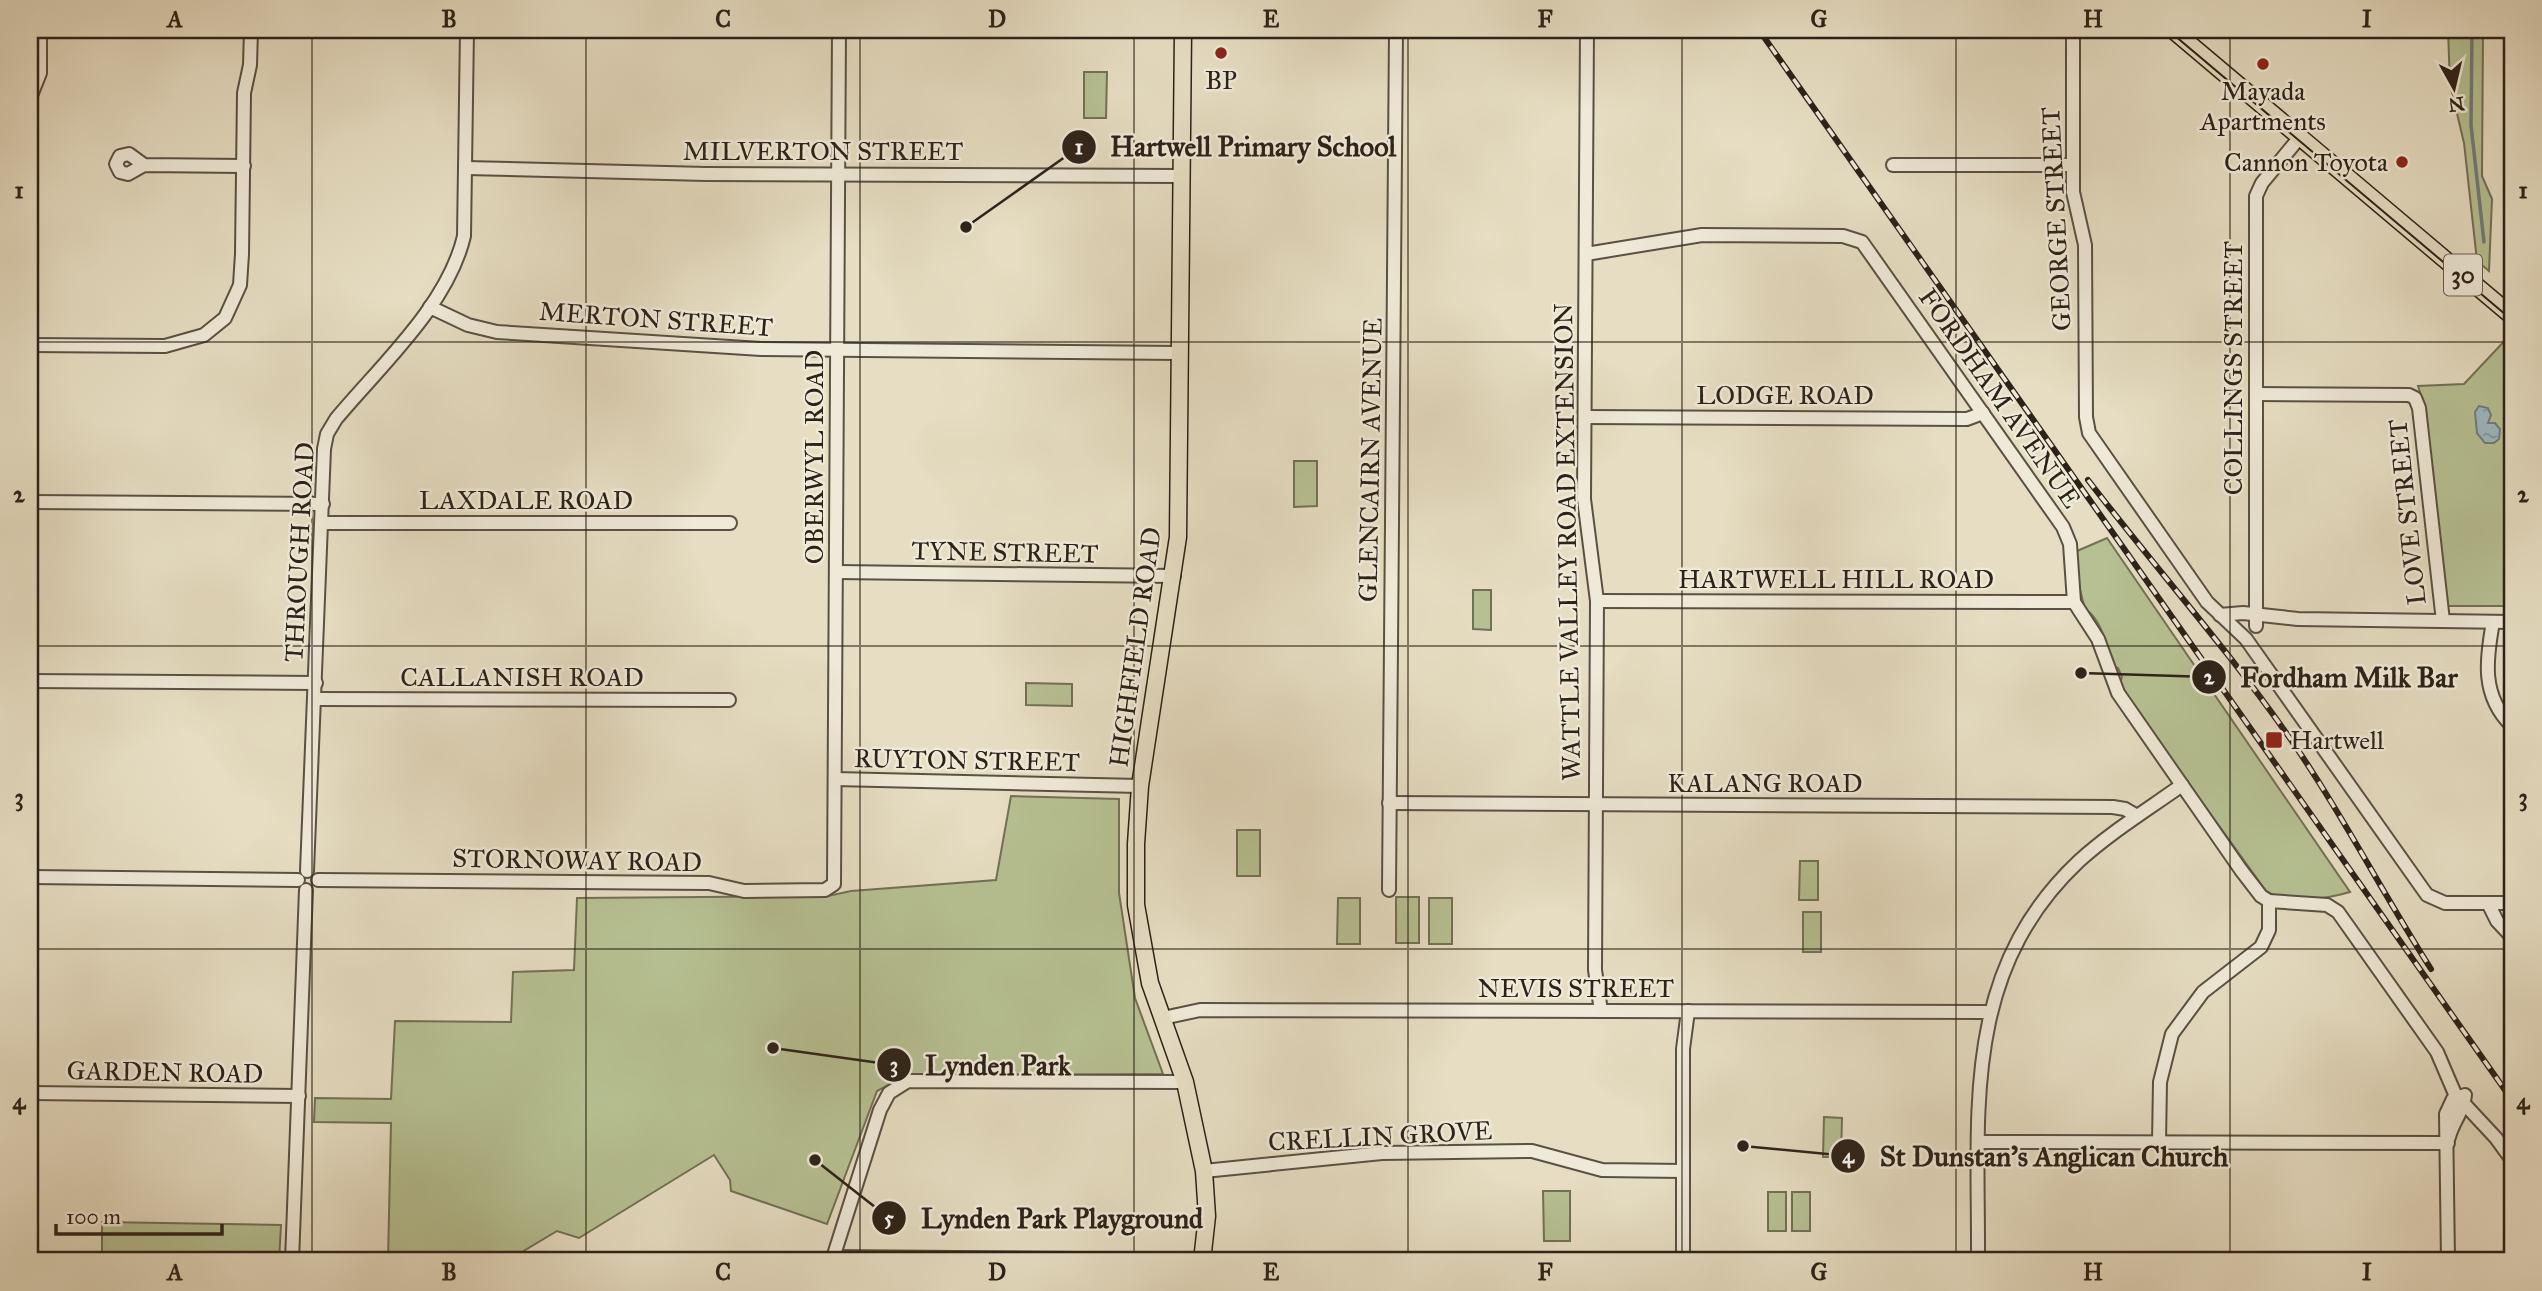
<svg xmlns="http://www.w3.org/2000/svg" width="2542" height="1291" viewBox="0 0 2542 1291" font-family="'IM FELL Great Primer',serif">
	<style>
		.park { fill: #b6c092; stroke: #717155; stroke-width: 2 }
		.water { fill: url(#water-ripples); stroke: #707c7d; stroke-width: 2 }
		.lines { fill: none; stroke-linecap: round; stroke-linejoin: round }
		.stream { stroke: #707c7d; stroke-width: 3.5 }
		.minor-casing { stroke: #5a5142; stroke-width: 16 }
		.major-casing { stroke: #2c2218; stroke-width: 19 }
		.minor { stroke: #efe9d7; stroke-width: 12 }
		.major { stroke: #e6ddc2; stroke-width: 16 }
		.tram { stroke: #2c2218; stroke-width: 2 }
		.rail-casing { stroke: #2c2218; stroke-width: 6 }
		.rail { stroke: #efe9d7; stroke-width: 3.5; stroke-dasharray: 10; stroke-linecap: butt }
		.grid { fill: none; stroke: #2c2218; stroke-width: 2; stroke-opacity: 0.55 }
		.poi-dot { fill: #8f2418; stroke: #efe9d7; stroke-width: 2.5 }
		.labels { text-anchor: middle; stroke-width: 5; stroke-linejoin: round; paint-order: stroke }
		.shield { fill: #efe9d7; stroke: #665e51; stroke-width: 2 }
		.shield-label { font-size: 24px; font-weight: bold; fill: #2c2218 }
		.poi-label { font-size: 26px; fill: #2c2218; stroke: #efe9d7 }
		.street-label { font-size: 26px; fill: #2c2218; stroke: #efe9d7 }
		.leader { fill: none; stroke: #2c2218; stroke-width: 2.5 }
		.callout-dot { fill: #2c2218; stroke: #efe9d7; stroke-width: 2.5 }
		.mark-label { font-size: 21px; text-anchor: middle; font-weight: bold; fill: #fff }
		.callout-label { font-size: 28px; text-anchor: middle; font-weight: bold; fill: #2c2218; stroke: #efe9d7; stroke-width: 5; stroke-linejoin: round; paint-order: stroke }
		.neatline { fill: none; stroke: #2c2218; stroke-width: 2.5 }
		.grid-label { font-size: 23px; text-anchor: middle; font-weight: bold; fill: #2c2218 }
	</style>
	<defs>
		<pattern id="water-ripples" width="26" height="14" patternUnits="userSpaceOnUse" patternTransform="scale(1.75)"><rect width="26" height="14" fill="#9db8c0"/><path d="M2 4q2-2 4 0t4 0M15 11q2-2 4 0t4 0" fill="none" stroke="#80959b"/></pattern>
	</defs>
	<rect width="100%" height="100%" fill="#e6ddc2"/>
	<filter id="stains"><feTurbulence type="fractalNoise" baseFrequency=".00286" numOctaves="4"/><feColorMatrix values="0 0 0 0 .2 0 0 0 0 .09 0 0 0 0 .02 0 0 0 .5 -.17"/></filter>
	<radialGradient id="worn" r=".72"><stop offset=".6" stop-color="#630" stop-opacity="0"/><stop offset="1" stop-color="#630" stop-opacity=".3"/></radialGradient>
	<g class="park">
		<polygon points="2448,30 2483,30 2482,176 2492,199 2489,271 2477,261 2464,143 2450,84"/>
		<polygon points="1084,72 1107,72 1106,118 1084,118"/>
		<polygon points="2510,335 2512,606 2446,606 2424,405 2418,386 2464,384"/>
		<polygon points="1294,461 1317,461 1317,506 1294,507"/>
		<path d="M2107 538 2350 892C2326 899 2289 905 2266 891L2142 719 2120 683 2122 677 2118 668 2113 667C2106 647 2103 620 2085 609L2079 586 2077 551Z"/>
		<polygon points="1473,590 1491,590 1491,630 1473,629"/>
		<polygon points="1026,683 1072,684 1072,706 1026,705"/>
		<polygon points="1011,796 1119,799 1119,893 1135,998 1163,1074 905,1076 877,1091 827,1224 731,1191 730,1180 714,1155 579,1238 557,1231 522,1252 519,1261 388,1261 391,1123 314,1122 315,1098 391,1099 395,1021 511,1022 513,972 574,970 577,898 828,896 851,891 996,880"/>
		<rect x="1237" y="830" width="23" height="46"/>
		<polygon points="1800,861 1818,861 1818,900 1799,900"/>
		<rect x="1396" y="897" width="23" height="46"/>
		<polygon points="1338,898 1360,898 1360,944 1337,944"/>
		<rect x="1429" y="898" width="23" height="46"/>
		<rect x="1803" y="912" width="18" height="40"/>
		<polygon points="1824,1117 1842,1118 1841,1157 1823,1157"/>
		<polygon points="1543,1191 1570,1191 1570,1241 1544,1241"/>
		<rect x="1768" y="1192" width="18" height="39"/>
		<rect x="1792" y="1192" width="18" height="39"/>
		<polygon points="102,1222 281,1225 279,1261 48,1261 102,1260"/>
	</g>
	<polygon class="water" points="2479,406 2488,408 2491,415 2488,423 2495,423 2500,429 2499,439 2494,443 2485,443 2477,433 2475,412"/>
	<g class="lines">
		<polyline class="stream" points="2472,30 2471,125 2484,242"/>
		<defs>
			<g id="minor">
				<polyline points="1587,30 1584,499 1597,601 1595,970 1601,1011"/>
				<polyline points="2073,30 2073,192 2085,245 2086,417 2089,433 2207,602 2246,639 2427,895 2445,903 2512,903"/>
				<polyline points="30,98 40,73 40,30"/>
				<polyline points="144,165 129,154 120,156 116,164 120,172 128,174 144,165 244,166"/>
				<polyline points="1893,165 2072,165"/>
				<polyline points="466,168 706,174 1180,176"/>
				<polyline points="1586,254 1702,235 1843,236 1862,242 2063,527 2070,544 2074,602 2098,639 2118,693 2241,870 2261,896 2269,901 2327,905 2338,912 2437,1052 2455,1094 2496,1138 2512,1160"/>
				<polyline points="430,307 468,325 497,332 761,349 1178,353"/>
				<polyline points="30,345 165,346 204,335 225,318 240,285 242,254 244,93 250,65 251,30"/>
				<polyline points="2256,394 2409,395 2415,398 2419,408 2443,621"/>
				<polyline points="1585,417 1967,419 1983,413"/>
				<polyline points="30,502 323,504"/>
				<polyline points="322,523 730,523"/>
				<polyline points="837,572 1174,576"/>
				<polyline points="1597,601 2074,602"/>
				<polyline points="2220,615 2243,613 2298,619 2512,622"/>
				<path d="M2493 622C2486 660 2481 696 2512 726"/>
				<polyline points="2256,626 2256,196 2262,183 2300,137"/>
				<polyline points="30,681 316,683"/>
				<polyline points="315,699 729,700"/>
				<polyline points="835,779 1140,786"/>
				<polyline points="1389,803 2113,807 2125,809 2137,816"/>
				<path d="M307 871 324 449 327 434 336 419C381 365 448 305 464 236L467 30"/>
				<polyline points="30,877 298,880"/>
				<polyline points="318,880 709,883 744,891 825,890 834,884 839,30"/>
				<polyline points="1389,890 1396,30"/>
				<polyline points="2488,903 2497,921 2512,937"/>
				<polyline points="1163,1018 1200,1010 1989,1012"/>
				<polyline points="30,1093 299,1096"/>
				<polyline points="1979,1142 2448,1143"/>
				<polyline points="2159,1143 2160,1082 2172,1034 2203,992 2261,947 2269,930 2269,901"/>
				<polyline points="1204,1171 1382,1153 1532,1151 1602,1170 1683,1171"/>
				<polyline points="833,1257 1202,1260"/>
				<polyline points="292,1261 306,890"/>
				<polyline points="832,1261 880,1110 889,1093 908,1081 1185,1082"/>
				<polyline points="1683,1261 1683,1049 1688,1011"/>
				<path d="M1978 1261C1979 1114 1960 973 2079 861 2111 832 2147 810 2182 785"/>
				<path d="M2448 1261 2446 1114 2453 1099 2465 1095C2464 1111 2453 1121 2449 1137"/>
			</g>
			<g id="major">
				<polyline points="1183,30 1178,537 1140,786 1136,844 1136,905 1150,983 1185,1082 1204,1171 1207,1216 1202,1261"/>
				<polyline points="2173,30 2512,316"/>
			</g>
		</defs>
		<use href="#minor" class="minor-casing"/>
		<use href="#major" class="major-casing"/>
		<use href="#minor" class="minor"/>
		<use href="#major" class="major"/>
		<polyline class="tram" points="2168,30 2512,320"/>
		<defs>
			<g id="rail">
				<polyline points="1759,30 2512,1100"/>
				<path d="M2088 480C2154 566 2225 646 2287 734 2340 810 2382 892 2431 969"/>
			</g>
		</defs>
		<use href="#rail" class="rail-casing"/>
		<use href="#rail" class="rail"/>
	</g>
	<path class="grid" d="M312 30V1261M586 30V1261M860 30V1261M1134 30V1261M1408 30V1261M1682 30V1261M1956 30V1261M2230 30V1261M30 342H2512M30 646H2512M30 949H2512"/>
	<g class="poi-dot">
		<circle cx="1221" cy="53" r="7"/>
		<circle cx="2263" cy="64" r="7"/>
		<circle cx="2402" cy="162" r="7"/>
		<rect x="2265" y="731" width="18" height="18" rx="3.5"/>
	</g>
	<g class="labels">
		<rect class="shield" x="2444" y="254.5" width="38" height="41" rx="5"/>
		<g class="shield-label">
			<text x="2463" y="283">30</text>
		</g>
		<g class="poi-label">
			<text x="1221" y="89">BP</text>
			<text x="2263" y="100">Mayada<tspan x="2263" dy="30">Apartments</tspan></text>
			<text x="2388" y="171" text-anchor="end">Cannon Toyota</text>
			<text x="2290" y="749" text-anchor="start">Hartwell</text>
		</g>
		<g class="street-label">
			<text x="823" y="160">MILVERTON STREET</text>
			<text transform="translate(2056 219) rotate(-93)" y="9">GEORGE STREET</text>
			<text transform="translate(656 319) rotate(4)" y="9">MERTON STREET</text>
			<text transform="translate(2233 368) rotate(-90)" y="9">COLLINGS STREET</text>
			<text x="1785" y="404">LODGE ROAD</text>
			<text transform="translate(2000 398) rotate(55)" y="9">FORDHAM AVENUE</text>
			<text transform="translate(814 457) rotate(-90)" y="9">OBERWYL ROAD</text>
			<text transform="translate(1370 460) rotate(-89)" y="9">GLENCAIRN AVENUE</text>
			<text x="526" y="509">LAXDALE ROAD</text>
			<text transform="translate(2407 512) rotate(-96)" y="9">LOVE STREET</text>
			<text transform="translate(1567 542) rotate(-91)" y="9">WATTLE VALLEY ROAD EXTENSION</text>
			<text transform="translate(299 552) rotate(-87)" y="9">THROUGH ROAD</text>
			<text transform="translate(1005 552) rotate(1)" y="9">TYNE STREET</text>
			<text x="1836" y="588">HARTWELL HILL ROAD</text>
			<text transform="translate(1135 647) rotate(-82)" y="9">HIGHFIELD ROAD</text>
			<text x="522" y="686">CALLANISH ROAD</text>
			<text transform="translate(967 760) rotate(1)" y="9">RUYTON STREET</text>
			<text x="1765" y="792">KALANG ROAD</text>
			<text transform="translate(577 860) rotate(1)" y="9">STORNOWAY ROAD</text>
			<text x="1576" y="997">NEVIS STREET</text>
			<text transform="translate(165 1072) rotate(1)" y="9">GARDEN ROAD</text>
			<text transform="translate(1380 1136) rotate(-3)" y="9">CRELLIN GROVE</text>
		</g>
	</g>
	<path class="leader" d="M966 227L1079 147M2081 673L2209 677M773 1048L894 1065M1743 1146L1848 1156M815 1160L889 1218"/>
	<g class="callout-dot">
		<circle cx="966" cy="227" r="7"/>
		<circle cx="2081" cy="673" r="7"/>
		<circle cx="773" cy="1048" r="7"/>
		<circle cx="1743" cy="1146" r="7"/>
		<circle cx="815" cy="1160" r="7"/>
		<circle cx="1079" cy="147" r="18"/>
		<circle cx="2209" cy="677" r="18"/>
		<circle cx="894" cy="1065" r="18"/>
		<circle cx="1848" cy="1156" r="18"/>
		<circle cx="889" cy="1218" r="18"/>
	</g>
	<g class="mark-label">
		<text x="1079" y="154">1</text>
		<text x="2209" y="684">2</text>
		<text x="894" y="1072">3</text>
		<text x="1848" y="1163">4</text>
		<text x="889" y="1225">5</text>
	</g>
	<g class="callout-label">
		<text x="1253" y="156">Hartwell Primary School</text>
		<text x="2349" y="687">Fordham Milk Bar</text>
		<text x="998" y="1075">Lynden Park</text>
		<text x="2054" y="1166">St Dunstan's Anglican Church</text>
		<text x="1062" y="1228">Lynden Park Playground</text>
	</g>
	<rect width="2542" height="1291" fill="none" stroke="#e6ddc2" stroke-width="77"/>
	<g transform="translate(2454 88) rotate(172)" stroke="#efe9d7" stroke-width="5" paint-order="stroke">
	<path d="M0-5L12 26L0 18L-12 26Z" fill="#2c2218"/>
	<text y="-10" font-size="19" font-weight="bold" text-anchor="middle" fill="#2c2218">N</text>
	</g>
	<path d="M56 1224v10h166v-10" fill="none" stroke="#2c2218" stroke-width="3.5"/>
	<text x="66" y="1224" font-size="21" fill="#2c2218" stroke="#efe9d7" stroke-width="5" paint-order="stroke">100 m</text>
	<rect x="38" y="38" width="2466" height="1214" class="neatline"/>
	<g class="grid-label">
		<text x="175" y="27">A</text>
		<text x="449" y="27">B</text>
		<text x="723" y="27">C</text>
		<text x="997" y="27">D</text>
		<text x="1271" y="27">E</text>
		<text x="1545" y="27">F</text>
		<text x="1819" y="27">G</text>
		<text x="2093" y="27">H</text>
		<text x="2367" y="27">I</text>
		<text x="19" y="198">1</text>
		<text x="2523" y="198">1</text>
		<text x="19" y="502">2</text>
		<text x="2523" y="502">2</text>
		<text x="19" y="805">3</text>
		<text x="2523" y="805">3</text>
		<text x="19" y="1109">4</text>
		<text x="2523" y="1109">4</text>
		<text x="175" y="1280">A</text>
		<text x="449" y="1280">B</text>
		<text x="723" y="1280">C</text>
		<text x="997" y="1280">D</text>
		<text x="1271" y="1280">E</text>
		<text x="1545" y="1280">F</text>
		<text x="1819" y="1280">G</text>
		<text x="2093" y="1280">H</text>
		<text x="2367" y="1280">I</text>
	</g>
	<rect width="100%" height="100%" filter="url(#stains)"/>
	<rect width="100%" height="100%" fill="url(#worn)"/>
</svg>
